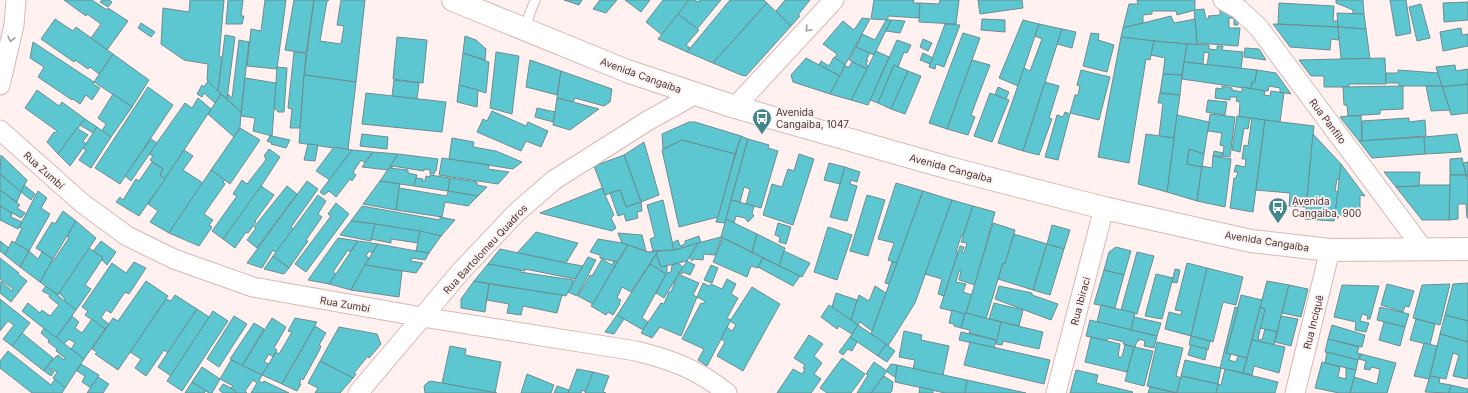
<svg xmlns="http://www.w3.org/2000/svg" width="1468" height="393" viewBox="0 0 1468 393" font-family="Inter,sans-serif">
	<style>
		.building { fill: #5cc7d1; stroke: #6b8d91 }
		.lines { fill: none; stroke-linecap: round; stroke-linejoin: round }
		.service-casing { stroke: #d9b8b5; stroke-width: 11 }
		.minor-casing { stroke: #d9b8b5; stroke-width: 21 }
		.secondary-casing { stroke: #d9b8b5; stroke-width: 24 }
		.service { stroke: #fff; stroke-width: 9 }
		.minor { stroke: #fff; stroke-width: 19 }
		.secondary { stroke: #fff; stroke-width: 22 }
		.oneway { stroke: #a29b9a }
		.labels { text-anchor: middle; stroke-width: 3.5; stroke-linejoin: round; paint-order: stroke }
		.street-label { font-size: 10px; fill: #443735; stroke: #fff1f0 }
		.poi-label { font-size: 10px; fill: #443735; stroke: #fff1f0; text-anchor: start }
	</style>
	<rect width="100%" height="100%" fill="#fff1f0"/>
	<g class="building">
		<polygon points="64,0 92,0 107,10 108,8 128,21 107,50 91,38 101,24 87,14 86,16"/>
		<polygon points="102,0 109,0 112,2 108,7 100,2"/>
		<polygon points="190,0 224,0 219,57 222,57 218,91 207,80 208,64 184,60 161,44 163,8 189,12"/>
		<polygon points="228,0 243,0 241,16 244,16 242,24 226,24"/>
		<polygon points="265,0 286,0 277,69 247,66 251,29 261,31"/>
		<polygon points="294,0 314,0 306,53 285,50"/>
		<polygon points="314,0 329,0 327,1 320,41 341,44 344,26 337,25 341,0 365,0 356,82 304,75"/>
		<polygon points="564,0 582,0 579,5"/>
		<polygon points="600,0 617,0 606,13 593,9"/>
		<polygon points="625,0 650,0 641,12"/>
		<polygon points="663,0 689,0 662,35 646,22"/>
		<polygon points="689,0 695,0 698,2 700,0 721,0 697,29 678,14"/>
		<polygon points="730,0 764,0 767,3 713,63 687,52"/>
		<polygon points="785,0 810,0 798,15 800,16 791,26 776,11"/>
		<polygon points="874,0 914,0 913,3 920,3 919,18 888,16 888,20 871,19"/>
		<polygon points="940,0 959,0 956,24 919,22 920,3 939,4"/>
		<polygon points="978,0 1022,0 1023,8 980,14"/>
		<polygon points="1137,0 1195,0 1195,10 1177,15 1176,11 1152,11 1152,14 1143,15 1143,23 1123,28 1129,4 1138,4"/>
		<polygon points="1336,0 1363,0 1364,14 1353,14 1353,10 1336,3"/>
		<polygon points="1390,0 1406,0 1411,33 1396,36"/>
		<polygon points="1468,2 1468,20 1444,22 1443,3"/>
		<polygon points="767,3 791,26 746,76 741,75 713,63"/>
		<polygon points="1279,3 1334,6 1333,21 1338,21 1338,27 1278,24"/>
		<polygon points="1421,4 1430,38 1417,41 1409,7"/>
		<polygon points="1220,7 1237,17 1238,25 1234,25 1234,18 1229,18 1229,28 1240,28 1238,46 1197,43 1194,10 1204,9 1206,19 1209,18 1208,16 1220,15"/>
		<polygon points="1337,13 1364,14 1366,29 1338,27"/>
		<polygon points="678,14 699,30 686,45 690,48 687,52 658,39"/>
		<polygon points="1171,16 1174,23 1195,19 1197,45 1154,41 1121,37 1123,28"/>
		<polygon points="862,18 870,19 845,65 835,58 837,54 823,44 843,21 854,30"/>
		<polygon points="55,19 73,31 76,27 113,54 99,74 90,67 88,69 75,60 74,62 41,39"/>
		<polygon points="982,19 1005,20 1005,32 981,30"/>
		<polygon points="886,20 891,20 874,55 856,47 862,34 875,40"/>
		<polygon points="891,20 905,21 900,33 886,31"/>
		<polygon points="1023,20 1039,24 1018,86 999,78"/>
		<polygon points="141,23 155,32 151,37 138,28"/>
		<polygon points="945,24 960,25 944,67 936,64 935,69 929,67"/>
		<polygon points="1039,24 1062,29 1023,151 998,143 1024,68 1030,71 1042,39 1035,36"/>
		<polygon points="1273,24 1338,27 1339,40 1331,39 1330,50 1290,47"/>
		<polygon points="1338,27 1366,29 1370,59 1341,59"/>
		<polygon points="1461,28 1462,35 1468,34 1468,46 1443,51 1440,32"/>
		<polygon points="1062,29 1076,32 1072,48 1057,44"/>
		<polygon points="963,33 980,38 947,129 929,123"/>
		<polygon points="1091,33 1099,34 1098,40 1114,45 1107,72 1083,66"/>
		<polygon points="225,35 235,37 227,99 218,91"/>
		<polygon points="465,36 476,40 486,49 485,60 463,53"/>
		<polygon points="397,37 427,40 423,83 393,79"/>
		<polygon points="1121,37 1154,41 1150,60 1146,59 1129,163 1098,157"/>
		<polygon points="923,39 932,43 928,51 920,47"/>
		<polygon points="239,40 249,42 241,112 227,99 228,94 232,98"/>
		<polygon points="897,40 911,45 907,53 904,52 898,67 894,65 878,103 870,100"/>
		<polygon points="1154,41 1187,44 1182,75 1163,74 1165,58 1151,55"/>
		<polygon points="33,42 94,82 93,84 100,88 92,100 86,95 80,104 73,99 72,100 38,77 44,67 30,58"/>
		<polygon points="1187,44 1209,45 1209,49 1217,50 1217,46 1223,46 1222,50 1243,52 1241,69 1207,65 1209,53 1204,52 1203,64 1184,62"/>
		<polygon points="856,47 870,53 866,60 868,60 866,64 868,66 867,69 849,60"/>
		<polygon points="1245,48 1259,49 1266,60 1244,57"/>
		<polygon points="876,51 889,57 868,105 851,100"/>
		<polygon points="294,52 306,53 300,128 290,128 292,109 288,108"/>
		<polygon points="496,52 519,56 512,114 490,108"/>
		<polygon points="463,53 489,62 486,93 459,85"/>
		<polygon points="923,53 933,58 930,64 920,60"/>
		<polygon points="113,54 149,80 132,107 94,82"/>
		<polygon points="834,57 845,65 840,76 819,65 821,61 829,66"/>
		<polygon points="806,58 840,76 830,94 793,82 791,75"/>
		<polygon points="1385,58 1386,84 1349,84 1349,87 1324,87 1324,76 1311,76 1299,60"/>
		<polygon points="530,60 561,71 557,95 526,87"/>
		<polygon points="972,60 990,65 971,115 975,117 968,135 947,129"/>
		<polygon points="852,62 867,69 851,100 830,94 845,66 849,67"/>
		<polygon points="1184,62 1257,70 1255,82 1252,82 1251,89 1182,79"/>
		<polygon points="894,65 908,71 891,109 878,103"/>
		<polygon points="1455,65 1456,71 1468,69 1468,84 1442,87 1436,67"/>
		<polygon points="277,67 287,68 284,112 278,112 276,109 274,109"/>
		<polygon points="1081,70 1110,77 1099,120 1070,113 1075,95 1078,95 1080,86 1077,85"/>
		<polygon points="1257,70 1276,73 1291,94 1280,92 1280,88 1269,86 1268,91 1251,89 1252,82 1255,82"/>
		<polygon points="1398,70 1438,73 1442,86 1399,86 1399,83 1386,83 1386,73 1398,73"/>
		<polygon points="561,71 612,89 610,102 604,106 575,98 573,102 557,98"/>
		<polygon points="908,71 921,76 905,114 891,109"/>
		<polygon points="1163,74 1182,75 1180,95 1160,93"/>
		<polygon points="304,75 356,82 348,150 299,143"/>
		<polygon points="245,78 276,83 272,136 253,131 255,118 241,116"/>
		<polygon points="394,80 419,83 417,99 392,96"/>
		<polygon points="208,81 221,94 215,103 204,93 202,97 197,94 202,85 204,87"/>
		<polygon points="1045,82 1059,86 1049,118 1052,119 1039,155 1023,151"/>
		<polygon points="1468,84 1468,113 1451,115 1442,87"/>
		<polygon points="459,85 478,90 477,107 457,102"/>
		<polygon points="1222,86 1232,88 1232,90 1242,92 1242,87 1265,91 1264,95 1270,96 1271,91 1284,93 1280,122 1239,117 1240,102 1236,101 1237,97 1230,97 1230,100 1215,98 1216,88 1222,89"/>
		<polygon points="1403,86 1403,109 1380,110 1380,114 1348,116 1347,105 1344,105 1343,87"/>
		<polygon points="1426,86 1442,86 1450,110 1431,111"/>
		<polygon points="148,87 173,105 120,184 95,168"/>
		<polygon points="998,87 1009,92 1006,99 995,95"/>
		<polygon points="37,90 59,106 62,102 85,119 58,154 47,142 54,132 55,133 57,131 25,108"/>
		<polygon points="366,93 446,102 442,132 362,124"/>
		<polygon points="990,93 1009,100 992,142 974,136"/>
		<polygon points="1160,93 1180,95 1174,138 1159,136 1163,103 1158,103"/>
		<polygon points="113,94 132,107 111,137 102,131 106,124 98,118"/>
		<polygon points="221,94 241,112 240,127 234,137 208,114"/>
		<polygon points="198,98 211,109 165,179 160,175 163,169 150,160 153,156 149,154 185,103 192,108"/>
		<polygon points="557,98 573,102 599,109 570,130 553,125"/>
		<polygon points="1208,100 1227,102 1225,115 1206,112"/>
		<polygon points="537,108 555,112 553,122 535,117"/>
		<polygon points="492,111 526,126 528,122 548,131 541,147 526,141 521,151 477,132 483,119 487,121"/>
		<polygon points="1065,112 1070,114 1058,160 1045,157 1057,115 1063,117"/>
		<polygon points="1210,114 1235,117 1230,157 1223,156 1224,146 1220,145 1222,133 1208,131"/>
		<polygon points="1177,115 1209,122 1204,154 1189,149 1187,164 1202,167 1197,201 1167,192"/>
		<polygon points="1237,116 1250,118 1248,129 1244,128 1240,152 1232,150"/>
		<polygon points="1348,116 1361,116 1362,141 1359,141 1340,117"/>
		<polygon points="1252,118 1265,120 1253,212 1230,208 1234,178 1236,178 1238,172 1234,172 1236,165 1245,167 1246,159 1242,159 1244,145 1248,146"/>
		<polygon points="1409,118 1409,122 1425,120 1426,136 1362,141 1362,121"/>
		<polygon points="85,119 97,127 93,133 80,125"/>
		<polygon points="1265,120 1314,126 1306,207 1289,206 1290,193 1256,190"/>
		<polygon points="689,122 695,122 741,136 735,154 682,140 663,149 662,134"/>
		<polygon points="97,127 111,137 91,168 79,160 86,150 83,148"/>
		<polygon points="77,128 88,135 83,141 86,144 70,166 58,154"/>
		<polygon points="240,128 260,140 230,184 211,170"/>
		<polygon points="362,134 388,137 387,149 360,146"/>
		<polygon points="1146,134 1174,138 1167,192 1138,184"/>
		<polygon points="1313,134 1341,164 1340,180 1337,179 1335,191 1338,192 1334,221 1305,219"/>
		<polygon points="1457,134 1461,152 1425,154 1424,137"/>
		<polygon points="270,136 272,136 290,140 286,148 271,144 272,143 267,141"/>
		<polygon points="741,136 748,139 731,200 725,223 716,222"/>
		<polygon points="1424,137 1425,154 1372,158 1359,141"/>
		<polygon points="452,138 474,142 473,147 496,151 522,162 513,169 449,159"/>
		<polygon points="151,139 157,143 131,181 125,176"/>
		<polygon points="748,139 769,145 768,148 778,151 761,208 746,204 750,189 744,187 740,202 731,200"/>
		<polygon points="682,140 735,154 718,217 679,227 662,150"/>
		<polygon points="644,142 659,195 641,202 624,155"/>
		<polygon points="308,144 318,145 315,161 304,160"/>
		<polygon points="334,147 352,150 330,180 316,171"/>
		<polygon points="269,149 280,157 254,197 223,239 212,231 237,196 233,194 242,180 247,184 265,161 266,158 264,156"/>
		<polygon points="1189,149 1204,154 1202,167 1187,164"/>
		<polygon points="184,150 193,156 183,170 203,183 169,233 150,222 158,211 148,204"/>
		<polygon points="352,150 373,152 365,163 361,160 353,172 356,175 352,181 350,179 336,197 329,191 324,195 320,192"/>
		<polygon points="1214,151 1223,153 1222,157 1213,156"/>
		<polygon points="373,152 398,154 388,170 362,167"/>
		<polygon points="398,154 438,159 436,171 435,171 434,174 430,174 430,170 424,169 424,171 392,166 392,168 389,168"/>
		<polygon points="799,154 814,159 793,225 763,215 772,184 782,187 788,169 794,171"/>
		<polygon points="1,155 27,180 21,192 0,174"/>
		<polygon points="624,155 641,202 626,207 620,190 605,195 594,166"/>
		<polygon points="1213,156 1231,159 1225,207 1197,201 1202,166 1212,168"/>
		<polygon points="442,158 489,165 488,169 509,172 498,184 439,175"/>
		<polygon points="1462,158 1466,175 1450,175 1450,159"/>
		<polygon points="152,162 163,169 160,175 165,179 139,216 116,202 120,197 123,200 136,179 139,181"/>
		<polygon points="1468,162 1468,177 1467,177 1463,163"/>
		<polygon points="829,163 845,167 840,184 824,180"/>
		<polygon points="1341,164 1365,196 1360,195 1360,214 1357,214 1357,217 1335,215"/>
		<polygon points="845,167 860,172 857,182 851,180 850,184 857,186 847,221 830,217"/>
		<polygon points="389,168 408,170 408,173 417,175 414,186 380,181"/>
		<polygon points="211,170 225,180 223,182 225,184 204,214 213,220 209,225 212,227 199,246 169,233"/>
		<polygon points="1384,172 1420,172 1419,185 1419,186 1396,187"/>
		<polygon points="0,174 21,192 17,202 0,190"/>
		<polygon points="430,175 450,178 448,191 414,186 416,178 423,179 422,181 425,181 426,176 430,177"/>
		<polygon points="1450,175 1466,175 1468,181 1468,218 1467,218 1466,204 1458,204 1458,219 1449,220"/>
		<polygon points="450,178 477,182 477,185 487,187 478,196 448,191"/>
		<polygon points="307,181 318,189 291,227 293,229 293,230 276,253 273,250 262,268 247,263"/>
		<polygon points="380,181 400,184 396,210 363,204"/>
		<polygon points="896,183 923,191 897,263 888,260 894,243 878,239"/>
		<polygon points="24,185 35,194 31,200 21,192"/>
		<polygon points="1419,185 1450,185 1449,220 1422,220 1396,187 1419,186"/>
		<polygon points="261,186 274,195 255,221 256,222 248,233 246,232 235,248 223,239"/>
		<polygon points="287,186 297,194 257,248 247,240 256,228 254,227"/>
		<polygon points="399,188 447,196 448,191 478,196 468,206 445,202 442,217 396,210"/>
		<polygon points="602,188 614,215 611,218 616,228 612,231 540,213"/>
		<polygon points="0,190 20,205 17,208 25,213 21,218 0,206"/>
		<polygon points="620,190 626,207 641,202 642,211 637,212 638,218 626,221 624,214 618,216 610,193"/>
		<polygon points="38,191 47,198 41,208 50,214 29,251 15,243 22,228 19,227"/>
		<polygon points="923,191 952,200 915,303 888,346 871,334"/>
		<polygon points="318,195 326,201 318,214 322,217 306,240 308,241 289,268 273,256"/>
		<polygon points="867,195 885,200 868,256 850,251"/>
		<polygon points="663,200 674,250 653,251 650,239 655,237 647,205"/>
		<polygon points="731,200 754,206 752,213 754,216 748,222 745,218 736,216 734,223 726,219"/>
		<polygon points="952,200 973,206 963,236 961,236 956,252 958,252 944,296 938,294 942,279 925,274"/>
		<polygon points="336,203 349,214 306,272 295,264 331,216 328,214"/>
		<polygon points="0,206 12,213 11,217 22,222 18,229 0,220"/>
		<polygon points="362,206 440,220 440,217 455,220 441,236 375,224 351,221"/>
		<polygon points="973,206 995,212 975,285 959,280 961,271 959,271 956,282 966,284 963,292 972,295 966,313 965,314 940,308 960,246 964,247 962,252 964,253 967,243 961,242"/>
		<polygon points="63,211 76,221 53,259 36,248 52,222 55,224"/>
		<polygon points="726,219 757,234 752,252 721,237"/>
		<polygon points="76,221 96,238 58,295 40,282 51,262 52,263 69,238 67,236"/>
		<polygon points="351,221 375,224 371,241 340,235"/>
		<polygon points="778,223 791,227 786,244 779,242 780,237 775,235"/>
		<polygon points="993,223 1015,230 1005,264 1003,263 986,319 966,313"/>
		<polygon points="375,224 420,231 418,243 391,239 391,243 371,239"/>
		<polygon points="1052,225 1070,230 1064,249 1047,244"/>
		<polygon points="828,227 852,235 837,280 814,272"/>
		<polygon points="420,231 441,236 429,253 416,251"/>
		<polygon points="536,232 578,243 566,263 517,253"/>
		<polygon points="618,233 642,235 646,251 622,243"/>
		<polygon points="757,234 785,248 779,266 752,252"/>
		<polygon points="1014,234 1047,244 1033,290 998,279 1003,263 1005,264"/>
		<polygon points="699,236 701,243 674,250 672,243 678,240 680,246 685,244 685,241"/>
		<polygon points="721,237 722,237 715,255 704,254 703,260 693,259 692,261 689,257 698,243"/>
		<polygon points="338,238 358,241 350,252 348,250 333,272 336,274 329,284 308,280"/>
		<polygon points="723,238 763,258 758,268 751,266 747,277 713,262"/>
		<polygon points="598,239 622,243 628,245 617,262 600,258 600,255 590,252"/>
		<polygon points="0,241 9,248 5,255 0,251"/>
		<polygon points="12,241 29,251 20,267 5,255"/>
		<polygon points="101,241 116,252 107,265 102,260 103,258 93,251"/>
		<polygon points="358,241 378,244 372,253 369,251 366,256 369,258 351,290 329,284"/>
		<polygon points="698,243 687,261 661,267 656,254 658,251 675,250"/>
		<polygon points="378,244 416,251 429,253 425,260 412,258 411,261 423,263 416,273 365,265"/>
		<polygon points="1047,244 1064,249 1050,295 1033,290"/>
		<polygon points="628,245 648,252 658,251 631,292 622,287 617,298 621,300 619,303 620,304 613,315 608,312 606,315 591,306"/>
		<polygon points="1116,247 1131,251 1124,275 1104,270 1109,252"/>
		<polygon points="89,248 103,258 85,285 91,289 76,310 64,301 65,299 59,293"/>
		<polygon points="500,249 566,263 583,266 575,279 525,269 525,271 488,264"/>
		<polygon points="29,251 38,259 42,252 53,259 40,282 20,267"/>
		<polygon points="784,251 810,263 802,277 779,266"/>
		<polygon points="1137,252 1154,256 1137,314 1121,310"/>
		<polygon points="656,254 661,267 667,266 667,273 671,272 672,265 678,263 683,267 664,298 656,293 666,274 650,264"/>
		<polygon points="273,256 289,268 284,274 264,269"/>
		<polygon points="588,257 596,260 577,296 568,292"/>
		<polygon points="0,258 19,273 18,274 27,281 11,302 0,293 1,281 12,291 13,289 0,279"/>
		<polygon points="763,258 800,276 793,286 758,267"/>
		<polygon points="602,259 612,265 614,261 617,262 593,304 578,296 590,275 592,276"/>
		<polygon points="687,261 695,265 690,275 683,272 682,274 679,273"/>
		<polygon points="134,262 146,268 129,294 125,292 111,313 106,310 101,318 109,324 105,329 85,315 88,311 82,307 112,263 126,273"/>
		<polygon points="892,262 897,263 889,284 885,283"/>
		<polygon points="1187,263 1207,268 1191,336 1165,329 1169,312 1181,315 1182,311 1175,310"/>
		<polygon points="488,264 521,270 520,272 573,280 572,285 566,296 474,281"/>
		<polygon points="650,264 666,274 642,318 648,322 643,330 617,315"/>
		<polygon points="365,265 402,271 399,297 351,290"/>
		<polygon points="711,265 718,268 712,283 704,280"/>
		<polygon points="1207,268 1243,277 1236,305 1223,302 1213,342 1191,336"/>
		<polygon points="1175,269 1180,270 1177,283 1172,282"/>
		<polygon points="1104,270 1124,275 1115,308 1094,304"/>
		<polygon points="678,274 699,283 693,295 697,297 681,336 660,327 652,338 641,333 661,303 664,304 669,292 671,292"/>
		<polygon points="1156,274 1173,278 1162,319 1145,316"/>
		<polygon points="727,279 736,284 731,294 738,298 727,318 731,320 707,366 698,360 704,349 682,339 701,303 703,304 705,301 697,297 703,283 709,286 711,284 722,289"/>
		<polygon points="146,281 168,296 118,370 95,354 97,352 92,349 113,318 118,321"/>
		<polygon points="474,281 489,284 485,312 461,308 461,299"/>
		<polygon points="1267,281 1289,285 1277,332 1260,328 1265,309 1260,307"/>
		<polygon points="1468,283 1468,321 1445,315 1453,284"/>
		<polygon points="489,284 562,295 557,313 523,306 521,315 507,313 509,304 487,300"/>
		<polygon points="1387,284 1414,291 1409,307 1405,306 1403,312 1381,305"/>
		<polygon points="1450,284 1440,325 1413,318 1422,285"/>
		<polygon points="1289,285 1308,289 1301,317 1282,313"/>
		<polygon points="1342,285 1379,286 1370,319 1367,319 1368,316 1362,314 1360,321 1369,323 1366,332 1355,330 1356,322 1334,317"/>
		<polygon points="46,286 76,310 56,338 22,311 28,303 40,313 42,310 50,316 59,305 49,297 50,295 42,291"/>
		<polygon points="875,286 886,293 872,331 860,322 858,325 851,320 859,295 869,301"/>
		<polygon points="999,286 1032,293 1032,295 1058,304 1051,320 995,299"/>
		<polygon points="752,287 780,304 743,371 717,356 725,342 721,339 727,327 732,331 736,325 730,321"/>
		<polygon points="836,293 857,300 851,320 832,307"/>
		<polygon points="175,295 197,309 168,353 164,350 146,376 135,368 141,359 130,352 166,299 171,301"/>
		<polygon points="1241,295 1262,300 1247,358 1226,353"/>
		<polygon points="0,299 30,323 12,346 3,339 14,325 8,321 0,331"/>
		<polygon points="994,303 1023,310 1019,326 989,319"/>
		<polygon points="829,305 858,325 852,334 839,326 837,329 821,317"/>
		<polygon points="1101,305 1135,313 1131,330 1097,322"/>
		<polygon points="1235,307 1238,308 1226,353 1231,354 1229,360 1236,362 1238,356 1247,358 1243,373 1220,368"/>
		<polygon points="1260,307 1265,309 1258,339 1262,340 1265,329 1277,332 1274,345 1252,340"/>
		<polygon points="1380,307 1409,314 1405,327 1377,320"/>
		<polygon points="197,309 209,317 171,376 158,367"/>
		<polygon points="952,310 965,314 961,328 954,326 954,324 949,323"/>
		<polygon points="213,311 228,321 182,391 167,381"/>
		<polygon points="966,313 1001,322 997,340 969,333 970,330 961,328 965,314"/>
		<polygon points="617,315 624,319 614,334 605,332"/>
		<polygon points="1445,315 1468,321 1468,342 1440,334"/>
		<polygon points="72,316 79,322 75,328 82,333 92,319 105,329 84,359 71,349 75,343 69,339 64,344 56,338"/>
		<polygon points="234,316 247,324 219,367 207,359"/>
		<polygon points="1281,316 1298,319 1291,346 1275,342"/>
		<polygon points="1134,317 1161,323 1157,336 1131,330"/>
		<polygon points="272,318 286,327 274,348 277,350 273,357 269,354 264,362 269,364 262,375 242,366"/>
		<polygon points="295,318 317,322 282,384 262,375 276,352 279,354 292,332 288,331"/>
		<polygon points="1416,319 1435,324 1430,345 1410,340"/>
		<polygon points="1090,320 1157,336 1154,348 1144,346 1145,341 1139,339 1139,341 1137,341 1135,347 1123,344 1124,342 1108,338 1107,341 1086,336"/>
		<polygon points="1001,322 1043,332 1039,349 1003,341 1002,345 996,344"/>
		<polygon points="1384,322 1405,327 1400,346 1379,340"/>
		<polygon points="254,323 264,329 242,366 230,359"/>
		<polygon points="858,325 886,344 878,356 850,337"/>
		<polygon points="1332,325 1365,335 1362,347 1328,339"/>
		<polygon points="315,326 326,333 319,345 321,346 319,351 303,380 301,378 300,380 301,381 299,384 301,384 297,391 282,384"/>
		<polygon points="339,327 377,334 381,344 369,358 368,356 354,373 356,374 353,378 320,361"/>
		<polygon points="44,328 84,359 65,388 53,378 57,372 50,368 49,369 54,372 51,376 44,371 53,359 58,355 64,360 65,358 56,351 57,349 48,342 49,340 41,333"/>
		<polygon points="904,331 922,335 921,340 949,346 943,375 913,369 915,360 899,357"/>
		<polygon points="961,332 996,340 994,348 959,340"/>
		<polygon points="22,333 53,358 44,371 12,346"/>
		<polygon points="1440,334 1468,342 1468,373 1467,379 1453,376 1459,355 1453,353 1446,379 1430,376"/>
		<polygon points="809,335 823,344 814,356 822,363 814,374 821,379 811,393 777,393 793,369 802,374 805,369 803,368 805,365 794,358"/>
		<polygon points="1191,336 1210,341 1208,350 1189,345"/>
		<polygon points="850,337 857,342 852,351 848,349 843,355 839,352"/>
		<polygon points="1091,337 1120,344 1118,357 1122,357 1125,345 1134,347 1127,372 1085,362"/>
		<polygon points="1328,339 1359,347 1357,353 1361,354 1358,360 1325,352"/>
		<polygon points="1252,340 1285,347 1279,373 1254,366 1252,375 1243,373"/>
		<polygon points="970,342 1050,360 1044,384 964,365"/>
		<polygon points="1157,342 1183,348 1176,376 1181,378 1177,393 1147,386"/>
		<polygon points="1424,343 1437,346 1429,379 1414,376"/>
		<polygon points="886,344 895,351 887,362 878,356"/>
		<polygon points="1191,345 1207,349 1205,360 1188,355"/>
		<polygon points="450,346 466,349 465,355 501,362 495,393 442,383"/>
		<polygon points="1134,347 1153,351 1144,386 1125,381"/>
		<polygon points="8,351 51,385 55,379 65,388 62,393 32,393 0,368 0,361"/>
		<polygon points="1327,352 1358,360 1356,370 1325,363"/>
		<polygon points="1361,354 1396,363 1387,393 1350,393 1354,377 1377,384 1380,369 1371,367 1370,370 1364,369 1366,361 1359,359"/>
		<polygon points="842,358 865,374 851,393 827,393 820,388"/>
		<polygon points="231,360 262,375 259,381 263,383 264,381 289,393 251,393 257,383 253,380 245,391 247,393 237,393 231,388 233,386 220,379"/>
		<polygon points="1185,360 1221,368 1218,384 1181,376"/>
		<polygon points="320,361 353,378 340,393 315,393 318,388 308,383"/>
		<polygon points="874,362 887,371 871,393 857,393 868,375 866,374"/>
		<polygon points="1322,362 1340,367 1338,377 1346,379 1346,368 1356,370 1350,393 1339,393 1315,388"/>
		<polygon points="81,364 99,375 91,388 82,382 85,376 77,371"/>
		<polygon points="891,364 897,365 896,378 886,371"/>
		<polygon points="897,365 967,380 965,393 945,393 895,382"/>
		<polygon points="202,367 220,379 212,393 209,393 192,382"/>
		<polygon points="577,369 593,372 586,392 582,390 581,393 568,393"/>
		<polygon points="1225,369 1278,382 1275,393 1216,393 1218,384 1221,385"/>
		<polygon points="1076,370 1098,375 1096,383 1133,392 1132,393 1070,393"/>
		<polygon points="593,372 609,376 603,392 606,393 585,393"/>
		<polygon points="527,374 554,385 551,393 521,393"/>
		<polygon points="884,376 893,382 892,391 890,393 871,393"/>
		<polygon points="1181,376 1218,384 1216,393 1177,393"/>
		<polygon points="1430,376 1440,378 1439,383 1451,385 1449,393 1425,392"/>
		<polygon points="98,377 109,384 103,393 87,393"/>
		<polygon points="967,380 1026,393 965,393"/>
		<polygon points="431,381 497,393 425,393 424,386 428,382"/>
		<polygon points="192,382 206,391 204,393 185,393"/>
		<polygon points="223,384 231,388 237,393 223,393 219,390"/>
		<polygon points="1451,385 1468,389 1468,393 1449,393"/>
		<polygon points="557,386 569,390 568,393 554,393"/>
		<polygon points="920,387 933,390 933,393 919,393"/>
		<polygon points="1150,387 1176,393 1148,393"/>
	</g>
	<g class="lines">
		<defs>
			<polyline id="service" points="524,29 535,0"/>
			<g id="minor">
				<polyline points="1223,0 1239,9 1259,28 1424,250"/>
				<polyline points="0,85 14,25 16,0"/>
				<polyline points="735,107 834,0"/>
				<path d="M0 130 82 203 127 236 174 259 253 287 422 317 636 351C672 360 697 369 727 393"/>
				<polyline points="358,393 462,270 517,212 554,180 649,120 696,94"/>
				<polyline points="1056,393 1104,208"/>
				<polyline points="1295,393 1330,250"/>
			</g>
			<polyline id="secondary" points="453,0 627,71 735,107 949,168 1104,208 1251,241 1330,250 1468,249"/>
		</defs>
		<use href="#service" class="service-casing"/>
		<use href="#minor" class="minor-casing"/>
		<use href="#secondary" class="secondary-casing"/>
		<use href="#service" class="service"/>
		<use href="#minor" class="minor"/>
		<use href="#secondary" class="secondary"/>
	</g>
	<defs><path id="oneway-chevron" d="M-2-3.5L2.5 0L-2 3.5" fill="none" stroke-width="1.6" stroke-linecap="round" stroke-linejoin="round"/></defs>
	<g class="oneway">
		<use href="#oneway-chevron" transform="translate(808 29) rotate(133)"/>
		<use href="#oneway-chevron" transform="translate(11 39) rotate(103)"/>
	</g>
	<defs>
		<symbol id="bus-pin" viewBox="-11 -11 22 30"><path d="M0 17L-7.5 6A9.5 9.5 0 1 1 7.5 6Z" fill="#40878e" stroke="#fff1f0"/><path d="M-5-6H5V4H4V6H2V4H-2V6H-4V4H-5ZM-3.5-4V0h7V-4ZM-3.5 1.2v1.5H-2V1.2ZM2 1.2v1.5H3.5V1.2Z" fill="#fff"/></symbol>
	</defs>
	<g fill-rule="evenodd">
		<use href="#bus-pin" x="751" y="107" width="22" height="30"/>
		<use href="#bus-pin" x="1267" y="196" width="22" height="30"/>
	</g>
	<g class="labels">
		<g class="street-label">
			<text transform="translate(641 75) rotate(20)" y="4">Avenida Cangaíba</text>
			<text transform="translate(1328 121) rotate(53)" y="4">Rua Panfilo</text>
			<text transform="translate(951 168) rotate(15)" y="4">Avenida Cangaíba</text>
			<text transform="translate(44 170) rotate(42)" y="4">Rua Zumbí</text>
			<text transform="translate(1267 241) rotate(9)" y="4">Avenida Cangaíba</text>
			<text transform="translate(485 249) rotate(-47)" y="4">Rua Bartolomeu Quadros</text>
			<text transform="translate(1080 301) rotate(-75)" y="4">Rua Ibiraci</text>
			<text transform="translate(345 304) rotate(10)" y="4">Rua Zumbí</text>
			<text transform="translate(1313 322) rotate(-76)" y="4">Rua Inciquê</text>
		</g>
		<g class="poi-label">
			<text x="776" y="116">Avenida<tspan x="776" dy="12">Cangaiba, 1047</tspan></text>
			<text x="1292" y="205">Avenida<tspan x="1292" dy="12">Cangaiba, 900</tspan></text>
		</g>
	</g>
</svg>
